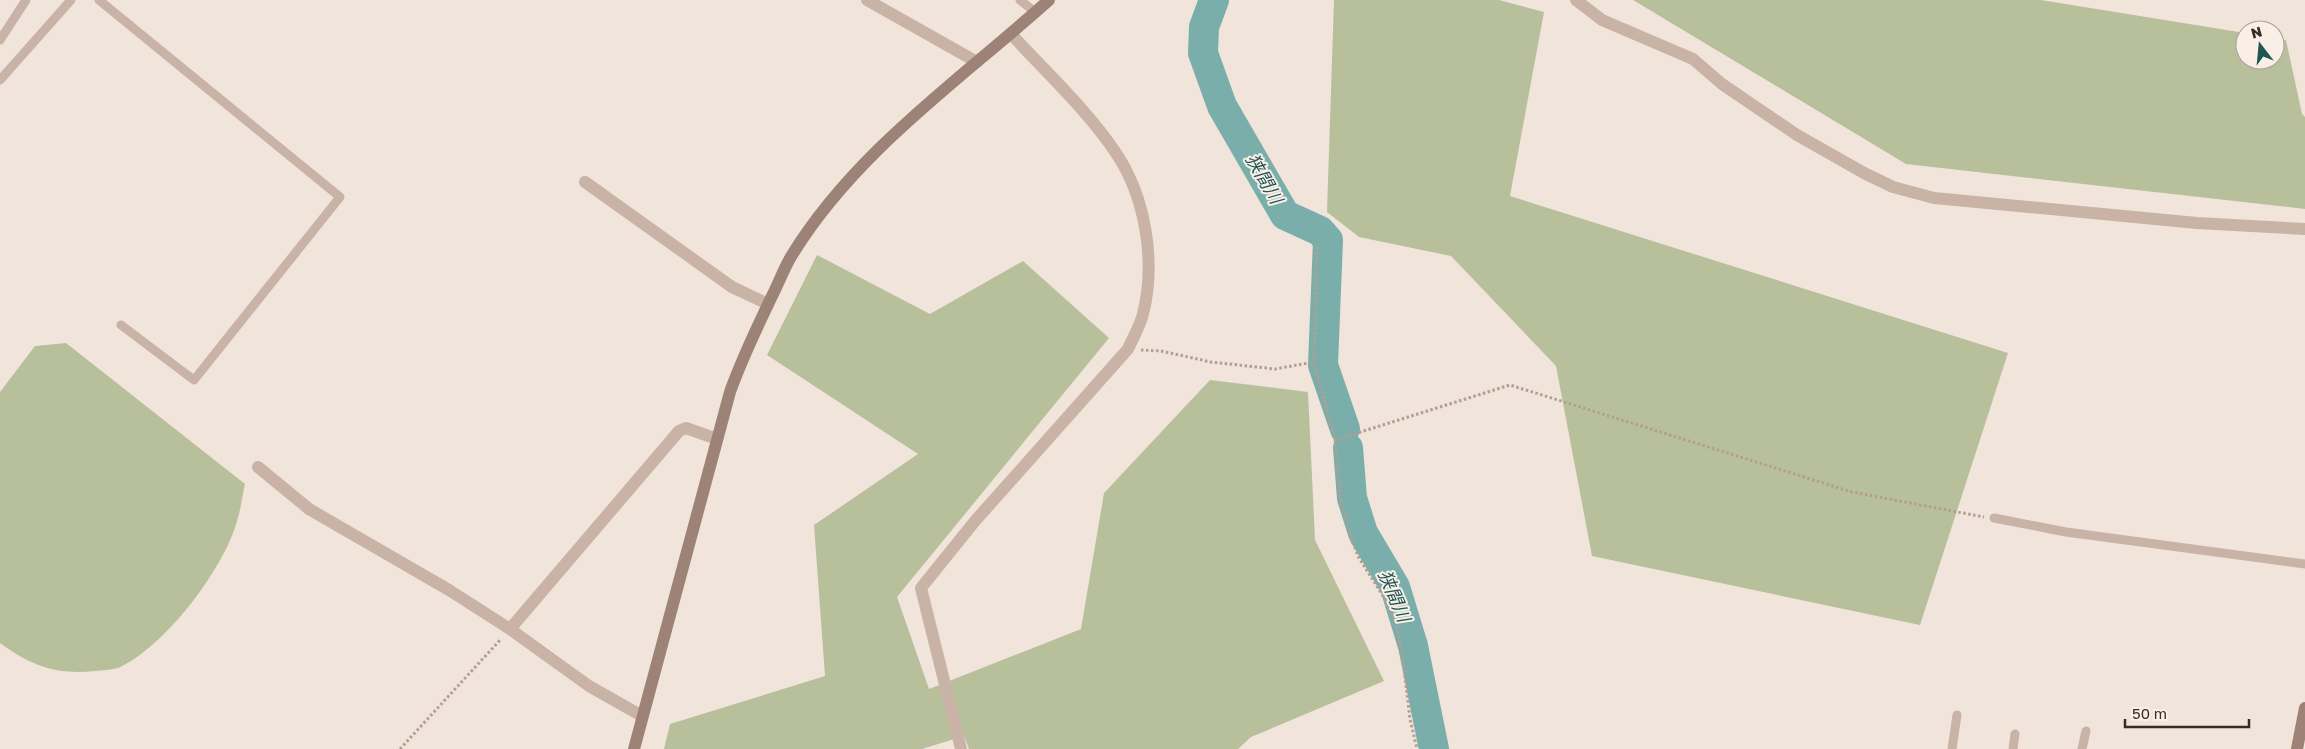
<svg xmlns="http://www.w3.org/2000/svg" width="2305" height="749" viewBox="0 0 2305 749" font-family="'Golos Text','Noto Sans JP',sans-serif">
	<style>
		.green { fill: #b7c09b }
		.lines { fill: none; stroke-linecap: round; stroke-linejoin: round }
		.river { stroke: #7aaeaa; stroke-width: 30 }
		.path { stroke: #b59d91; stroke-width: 3; stroke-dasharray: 2.5 2.5; stroke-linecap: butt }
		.lane { stroke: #c9b3a7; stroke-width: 9 }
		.street { stroke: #c9b3a7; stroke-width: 12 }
		.secondary { stroke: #9d8278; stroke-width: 12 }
		.labels { text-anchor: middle; stroke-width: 4; stroke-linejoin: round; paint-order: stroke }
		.water-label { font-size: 18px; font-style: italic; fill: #1e5654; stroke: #f9efe7 }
	</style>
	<rect width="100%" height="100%" fill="#f1e4db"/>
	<g class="green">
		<polygon points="1334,0 1499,0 1544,12 1510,196 2008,353 1920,625 1592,556 1556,366 1451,256 1359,237 1327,212"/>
		<polygon points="1633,0 2041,0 2245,33 2245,60 2275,60 2275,38 2286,40 2302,114 2305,117 2305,209 1906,164"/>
		<polygon points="817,255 930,314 1023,261 1109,338 897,597 929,689 1081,629 1104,493 1210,380 1308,392 1315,540 1384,681 1251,737 1238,749 969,749 964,736 922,749 664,749 670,724 825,676 814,525 918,454 767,355"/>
		<path d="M66 343 245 484C242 496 241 509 237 521 224 569 164 648 118 668 111 670 102 670 95 671 57 675 31 666 0 643V392L35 346Z"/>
	</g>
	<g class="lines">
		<g class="river">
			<polyline points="1214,0 1204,27 1203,53 1222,106 1285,215 1320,231 1328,240 1323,365 1345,429"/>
			<polyline points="1348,448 1352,498 1363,533 1395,587 1413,646 1434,749"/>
		</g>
		<g class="path">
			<polyline points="1317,247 1314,362 1335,440 1341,500 1352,541 1359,558 1385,599 1396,623 1402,652 1410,719 1417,749"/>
			<polyline points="1141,350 1161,351 1211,362 1275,369 1314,362"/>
			<polyline points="1335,440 1510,385 1852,492 1984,517"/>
			<polyline points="400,749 501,639"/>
		</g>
		<g class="lane">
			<polyline points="99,0 340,197 194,380 121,325"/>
			<polyline points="1020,0 1035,12"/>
			<polyline points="0,40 26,0"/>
			<polyline points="0,80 71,0"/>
			<polyline points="1994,518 2066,532 2305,564"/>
			<polyline points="1952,749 1957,715"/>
			<polyline points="2013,749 2015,734"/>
			<polyline points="2082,749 2086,731"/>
		</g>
		<g class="street">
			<polyline points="867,0 977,62"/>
			<polyline points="1576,0 1602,20 1693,59 1722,84 1797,135 1864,173 1893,187 1934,198 2197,223 2305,229"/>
			<polyline points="585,182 732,287 768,304"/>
			<polyline points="258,467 309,509 449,590 510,629 589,686 642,716"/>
			<polyline points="510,629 679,431 686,428 717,439"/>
			<path d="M961 749 921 588 975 521 1128 349C1133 338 1140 326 1143 314 1156 262 1146 198 1116 153 1088 111 1046 72 1011 34"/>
		</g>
		<g class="secondary">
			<path d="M634 749 730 392C742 358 758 325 774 292 780 280 785 266 792 255 856 151 960 80 1049 0"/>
			<polyline points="2297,749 2305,708"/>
		</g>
	</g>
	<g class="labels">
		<g class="water-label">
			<text transform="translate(1264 179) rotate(60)" y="6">狭間川</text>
			<text transform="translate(1394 596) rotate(67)" y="6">狭間川</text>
		</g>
	</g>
	<g transform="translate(2260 45) rotate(344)"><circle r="24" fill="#f9efe7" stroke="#aba09a"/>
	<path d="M0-4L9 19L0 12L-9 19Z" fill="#1e5654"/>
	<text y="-8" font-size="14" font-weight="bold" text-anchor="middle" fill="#352a27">N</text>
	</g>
	<path d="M2125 719v8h124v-8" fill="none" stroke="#352a27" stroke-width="2.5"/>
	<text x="2132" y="719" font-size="15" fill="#352a27" stroke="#f9efe7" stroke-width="4" paint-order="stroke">50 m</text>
</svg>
